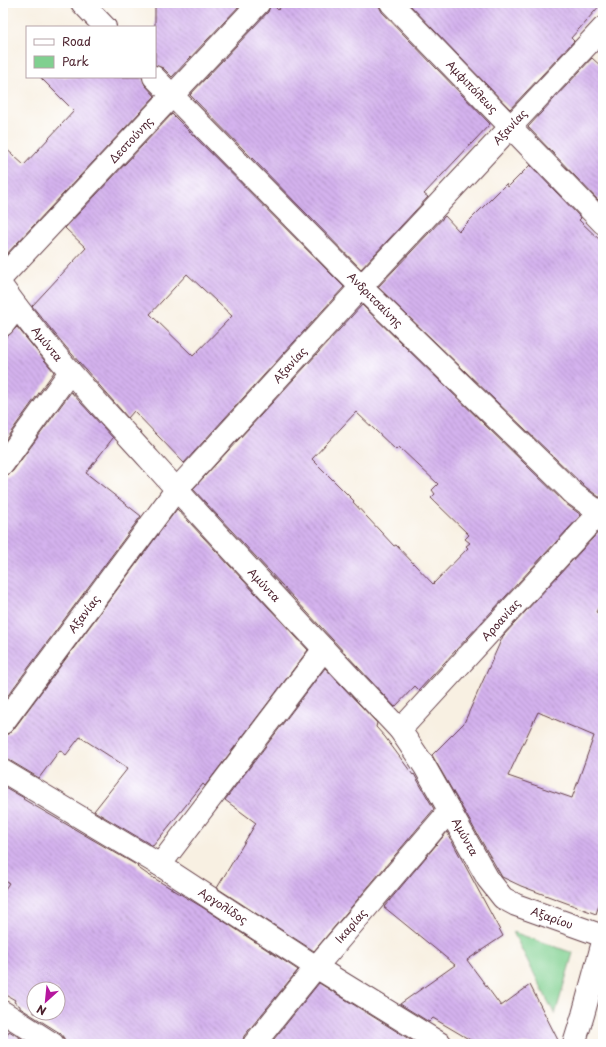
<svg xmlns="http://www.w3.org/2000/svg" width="606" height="1047" viewBox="0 0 606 1047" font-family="'Playpen Sans',sans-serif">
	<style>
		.park { fill: #80d090; stroke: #65785e }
		.building { fill: url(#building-back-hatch); fill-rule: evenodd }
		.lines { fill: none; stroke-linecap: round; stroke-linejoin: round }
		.minor-casing { stroke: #643e46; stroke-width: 24 }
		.minor { stroke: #fff; stroke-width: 22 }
		.labels { text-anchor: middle; stroke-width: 3.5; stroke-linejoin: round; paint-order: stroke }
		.street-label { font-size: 11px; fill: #4a1f2b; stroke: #fff }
	</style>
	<defs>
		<pattern id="building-back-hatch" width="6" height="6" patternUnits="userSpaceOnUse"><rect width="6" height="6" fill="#d4b2ee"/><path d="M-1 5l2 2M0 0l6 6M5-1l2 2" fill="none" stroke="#ae90c1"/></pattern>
	</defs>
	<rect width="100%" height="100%" fill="#fff"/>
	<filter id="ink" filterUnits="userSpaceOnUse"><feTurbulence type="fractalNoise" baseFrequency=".025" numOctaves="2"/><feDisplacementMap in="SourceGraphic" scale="8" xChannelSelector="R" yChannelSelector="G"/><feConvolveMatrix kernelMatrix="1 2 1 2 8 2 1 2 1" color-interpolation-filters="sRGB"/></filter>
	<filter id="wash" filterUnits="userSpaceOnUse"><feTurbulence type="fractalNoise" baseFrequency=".012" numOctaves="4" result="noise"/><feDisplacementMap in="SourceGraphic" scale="16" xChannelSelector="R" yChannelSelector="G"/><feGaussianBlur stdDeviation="0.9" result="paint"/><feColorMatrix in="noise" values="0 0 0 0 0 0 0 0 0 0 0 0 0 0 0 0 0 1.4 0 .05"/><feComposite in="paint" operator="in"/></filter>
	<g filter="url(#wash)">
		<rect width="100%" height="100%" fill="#f8f0e2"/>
		<polygon class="park" points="513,932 573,953 555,1015"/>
		<g id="blocks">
			<g class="building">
				<polygon points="155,3 242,3 172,77 163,68 155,65"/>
				<polygon points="271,3 278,10 284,3 379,3 379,6 382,12 490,124 424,194 428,197 361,269 190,95 268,12"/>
				<polygon points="408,3 602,3 571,38 574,41 510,109"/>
				<polygon points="592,58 603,68 603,194 598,200 528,127"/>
				<polygon points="40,77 142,77 145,85 155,96 3,258 3,146 24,165 74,111"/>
				<path d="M172 114 344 287 184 463 134 411 128 418 65 346 32 306 86 248 65 228ZM187 274 232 316 193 356 150 314Z"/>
				<polygon points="530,165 581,218 579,220 603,243 603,497 599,497 583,485 378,287 445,216 459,231 506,184 508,187"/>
				<path d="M362 305 566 504 581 515 419 690 415 686 395 707 193 489ZM356 412 396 450 399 447 438 484 432 490 435 494 431 498 469 535 465 539 470 543 466 546 468 548 433 584 396 545 394 546 353 502 354 501 312 459Z"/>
				<polygon points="17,327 54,372 3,443 3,341"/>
				<polygon points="71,392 113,438 86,473 141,516 3,702 3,476 8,475 13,471"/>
				<polygon points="177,509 308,650 205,786 203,784 153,846 94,811 128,768 80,737 66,755 60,750 39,778 9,760 3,759 3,735 8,734 13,730"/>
				<path d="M603 527V599L596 612 603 616V893L596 914 521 886 502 877 432 755 464 723 503 636ZM538 712 594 736 572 798 508 776Z"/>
				<polygon points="325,668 377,723 376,727 385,737 413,775 414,774 434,809 314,951 217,888 256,823 225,800"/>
				<path d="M3 786 24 798 23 799 138 866 137 867 147 874 202 907 298 970 244 1036 242 1044H65L64 1038 60 1033 20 1008V1006L14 1002 15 1000 3 993V892L9 883 3 880ZM34 989H58V1013H34Z"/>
				<polygon points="447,832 503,936 467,960 501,1006 530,985 560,1044 477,1044 433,1018 429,1022 400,1004 455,965 384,907"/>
				<polygon points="319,983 417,1044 270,1044"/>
				<polygon points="9,1031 30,1044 3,1044"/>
			</g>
		</g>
	</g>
	<g filter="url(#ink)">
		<use href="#blocks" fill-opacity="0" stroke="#643e46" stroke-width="1"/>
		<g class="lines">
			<defs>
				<g id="minor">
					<polyline points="82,3 105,27"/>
					<polyline points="391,3 603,223"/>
					<polyline points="154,77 361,287 575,495 603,515"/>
					<polyline points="3,276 259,3"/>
					<path d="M3 288C47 349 99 404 150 460 232 551 316 641 400 730L425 767 488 879 503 898 516 905 603 936"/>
					<polyline points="3,325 17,307"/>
					<polyline points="3,464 70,372"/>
					<polyline points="3,723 176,490 361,287 603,28"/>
					<polyline points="400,730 603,509"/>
					<polyline points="3,771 160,865 316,967 441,1044"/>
					<polyline points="160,865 324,649"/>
					<polyline points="3,1012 53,1044"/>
					<polyline points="254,1044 316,967 450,810"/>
					<polyline points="574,1044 583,1015 603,942"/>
				</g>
			</defs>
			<use href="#minor" class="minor-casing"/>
			<use href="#minor" class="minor"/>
		</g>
	</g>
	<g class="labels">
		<g class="street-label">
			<text transform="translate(472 87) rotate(46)" y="4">Αμφιπόλεως</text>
			<text transform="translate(510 127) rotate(-47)" y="4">Αξανίας</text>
			<text transform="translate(131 140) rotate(-47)" y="4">Δεστούνης</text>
			<text transform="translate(375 300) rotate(45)" y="4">Ανδριτσαίνης</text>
			<text transform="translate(47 344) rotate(51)" y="4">Αμύντα</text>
			<text transform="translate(290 365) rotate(-48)" y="4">Αξανίας</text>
			<text transform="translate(264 585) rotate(47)" y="4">Αμύντα</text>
			<text transform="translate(84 614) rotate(-53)" y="4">Αξανίας</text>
			<text transform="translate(501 620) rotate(-48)" y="4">Αροανίας</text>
			<text transform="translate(465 837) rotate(61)" y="4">Αμύντα</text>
			<text transform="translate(223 906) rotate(33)" y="4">Αργολίδος</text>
			<text transform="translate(552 918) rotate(20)" y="4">Αξαρίου</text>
			<text transform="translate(351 926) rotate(-49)" y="4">Ικαρίας</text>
		</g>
	</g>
	<rect width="606" height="1047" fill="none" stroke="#fff" stroke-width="16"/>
	<rect x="26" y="26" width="130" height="52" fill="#ffffff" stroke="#b7a5aa"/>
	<rect x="34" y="39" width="20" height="6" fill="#ffffff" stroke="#b7a5aa"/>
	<text x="62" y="46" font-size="12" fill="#4a1f2b">Road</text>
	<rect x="34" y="56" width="20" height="12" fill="#80d090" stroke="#b7a5aa"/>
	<text x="62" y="66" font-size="12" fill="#4a1f2b">Park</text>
	<g transform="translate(46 1001) rotate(207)"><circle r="19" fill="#ffffff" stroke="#b7a5aa"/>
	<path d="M0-3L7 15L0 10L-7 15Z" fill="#b5179e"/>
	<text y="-6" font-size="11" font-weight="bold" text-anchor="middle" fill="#4a1f2b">N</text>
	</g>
</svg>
